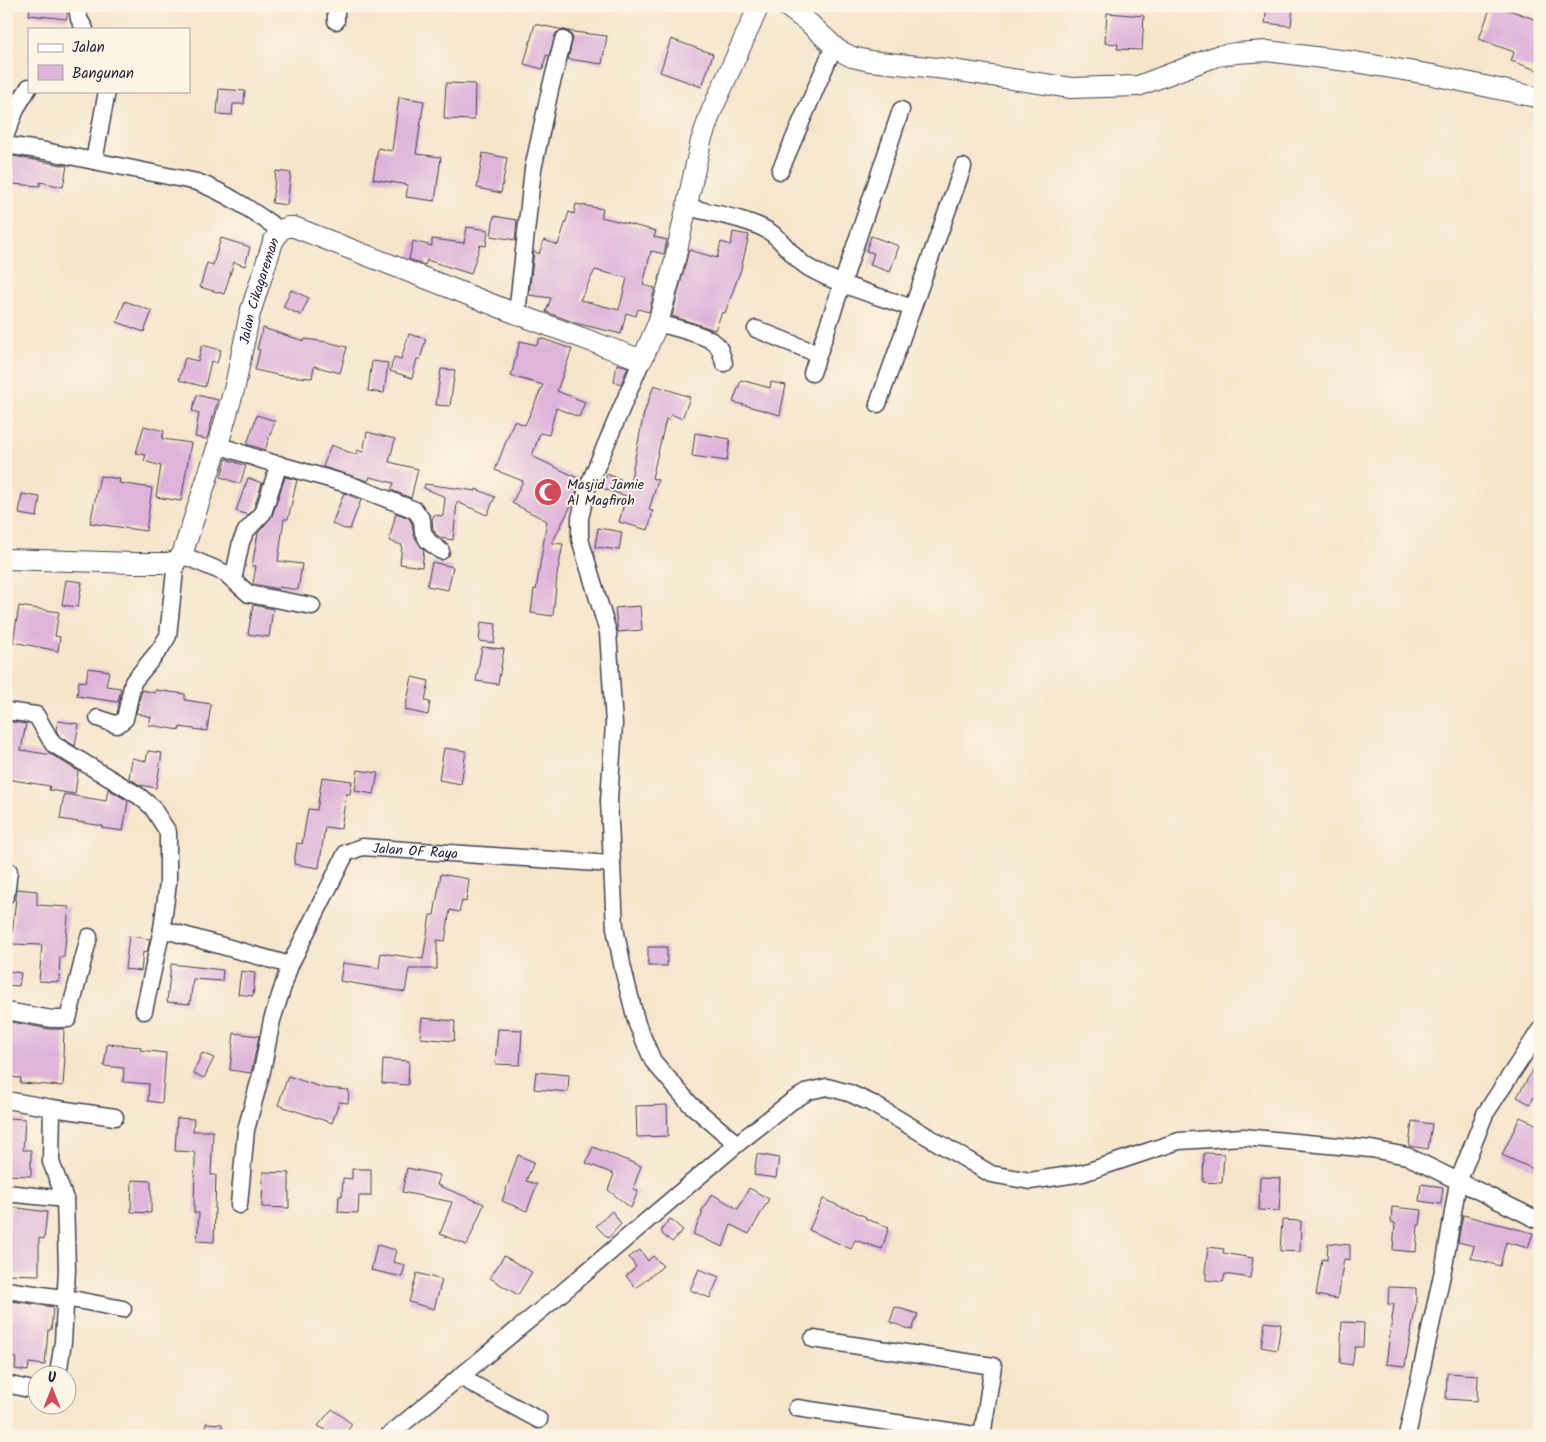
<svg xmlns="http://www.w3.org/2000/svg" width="1546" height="1442" viewBox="0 0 1546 1442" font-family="Kalam,sans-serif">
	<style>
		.building { fill: #deb4da; fill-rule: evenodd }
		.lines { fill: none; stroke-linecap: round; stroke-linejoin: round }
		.minor-casing { stroke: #423f51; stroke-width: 19 }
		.tertiary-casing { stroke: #423f51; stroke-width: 22 }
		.minor { stroke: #fff; stroke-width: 16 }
		.tertiary { stroke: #fff; stroke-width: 20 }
		.labels { text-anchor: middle; stroke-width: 4; stroke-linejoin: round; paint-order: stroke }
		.street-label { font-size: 14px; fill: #22223b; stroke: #fcf5e5 }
		.poi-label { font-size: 14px; fill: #22223b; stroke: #fcf5e5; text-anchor: start }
	</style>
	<rect width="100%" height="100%" fill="#fcf5e5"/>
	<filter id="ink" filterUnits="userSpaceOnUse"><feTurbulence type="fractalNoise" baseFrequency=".02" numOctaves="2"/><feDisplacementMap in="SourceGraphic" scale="10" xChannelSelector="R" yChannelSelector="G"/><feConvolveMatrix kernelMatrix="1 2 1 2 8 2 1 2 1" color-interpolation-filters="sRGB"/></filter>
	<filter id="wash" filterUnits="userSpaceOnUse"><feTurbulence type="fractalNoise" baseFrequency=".0096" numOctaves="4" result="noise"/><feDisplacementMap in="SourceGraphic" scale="20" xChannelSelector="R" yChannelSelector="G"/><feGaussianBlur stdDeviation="1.12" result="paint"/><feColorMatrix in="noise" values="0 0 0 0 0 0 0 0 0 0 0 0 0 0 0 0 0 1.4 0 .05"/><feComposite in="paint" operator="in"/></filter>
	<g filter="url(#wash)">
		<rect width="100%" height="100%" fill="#f5e5cb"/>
		<g id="blocks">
			<g class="building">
				<polygon points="30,6 67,6 67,19 29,15"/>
				<polygon points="1267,6 1293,6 1291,26 1265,23"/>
				<polygon points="1491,6 1498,6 1540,21 1540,71 1511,61 1514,52 1479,39"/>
				<polygon points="1107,13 1144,16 1142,50 1117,49 1118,44 1105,43"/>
				<polygon points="535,24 573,32 607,36 602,64 568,59 573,38 570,33 565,30 560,31 556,33 549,56 546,55 543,69 524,64"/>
				<polygon points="671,39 713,54 702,87 660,72"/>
				<polygon points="446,83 475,84 474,120 444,119"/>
				<polygon points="219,89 245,91 244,104 233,104 232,115 217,114"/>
				<polygon points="399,97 424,101 416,154 441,157 435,201 406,197 408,185 373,179 378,148 392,151"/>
				<polygon points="483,153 507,158 501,193 477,188"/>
				<polygon points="13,156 67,166 63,187 40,182 40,186 11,184"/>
				<polygon points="276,171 291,173 287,205 272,203"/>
				<path d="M576 204 603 209 601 217 656 231 654 237 667 240 664 254 651 251 643 285 655 288 649 312 638 309 636 316 626 313 621 334 579 324 546 312 551 298 529 295 534 251 539 254 544 240 558 245 569 212 574 214ZM595 270 627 278 619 310 580 300Z"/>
				<polygon points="494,216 517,220 515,240 491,236"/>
				<polygon points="467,227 488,230 486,246 480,245 471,274 427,260 425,265 409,259 413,241 432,246 432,239 464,243"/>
				<polygon points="733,232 749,235 741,269 725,313 722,312 715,330 672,316 689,250 717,258 721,242 731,245"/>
				<polygon points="871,236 899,246 890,272 870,265 874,253 866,251"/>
				<polygon points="221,238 250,247 245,266 234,262 224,294 200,287 207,263 213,265"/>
				<polygon points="291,290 309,298 301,315 283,307"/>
				<polygon points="125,301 152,311 144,332 117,322"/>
				<polygon points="263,328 304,341 305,339 327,342 347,347 340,373 314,366 312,378 282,376 255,370 260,350 257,349"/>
				<polygon points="409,334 426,339 420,359 417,359 412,378 390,371 394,357 401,359"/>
				<polygon points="540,338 572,349 557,391 585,402 579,417 556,408 549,435 540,433 532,456 580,479 575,498 552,543 563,544 557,575 553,616 531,613 534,589 536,590 547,521 512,503 523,481 495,470 514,421 525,425 543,385 511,376 520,341 537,345"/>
				<polygon points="202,345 221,350 217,363 211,361 205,387 179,380 185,358 198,361"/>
				<polygon points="372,361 388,363 384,393 368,391"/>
				<polygon points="617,364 628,367 621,384 614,382"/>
				<polygon points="441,369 455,370 450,406 436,405"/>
				<polygon points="741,380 770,388 771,382 786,385 780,415 733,402"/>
				<polygon points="654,385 690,397 682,419 671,414 669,420 666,419 652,478 658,480 649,510 653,511 648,530 619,522 626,496 602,488 607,474 630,483 644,413"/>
				<polygon points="197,395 218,400 207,439 195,437 199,413 192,411"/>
				<polygon points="257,415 275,421 265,450 247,444"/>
				<polygon points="144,426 164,431 162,439 191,443 181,501 156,497 161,466 144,461 146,455 136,453"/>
				<polygon points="367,432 395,439 389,462 418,469 411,498 391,490 394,483 370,477 368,481 323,467 331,445 356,455 357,450 363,452"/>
				<polygon points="695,433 730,439 727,461 692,456"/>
				<polygon points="226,459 246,466 240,484 221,477"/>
				<polygon points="100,476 120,479 119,483 152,488 146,531 90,523"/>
				<polygon points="285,477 297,480 288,519 284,519 278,561 302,564 298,590 279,587 278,589 253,584 256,566 252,566 258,533 272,516"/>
				<polygon points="248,478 262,483 254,508 248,515 236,511"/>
				<polygon points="425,484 476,491 476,489 495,497 487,515 457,502 453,540 441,538 436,534 433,529 432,518 433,518 434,515 443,516 445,497 424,488"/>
				<polygon points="344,493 361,500 350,529 345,529 332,524"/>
				<polygon points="22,494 40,497 37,517 19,514"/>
				<polygon points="396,513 409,518 412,524 414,536 424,550 422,567 400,564 402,545 389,541"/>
				<polygon points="598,528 622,532 619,550 595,547"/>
				<polygon points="432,562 453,567 448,590 427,586"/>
				<polygon points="66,580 82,582 78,607 62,605"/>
				<polygon points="253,605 273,609 269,637 248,634"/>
				<polygon points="19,606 59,612 55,636 60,637 58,651 13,642"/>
				<polygon points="640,606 642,630 618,632 615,608"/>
				<polygon points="481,622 496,624 494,643 479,641"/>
				<polygon points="482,647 504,649 498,684 476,681"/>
				<polygon points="88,668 109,671 106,686 121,688 118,702 77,696 79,681 86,682"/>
				<polygon points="412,677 429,681 425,701 430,702 428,715 405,710"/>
				<polygon points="142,690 155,693 155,690 185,694 185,700 211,704 207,731 180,727 180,730 149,725 151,717 136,713"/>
				<polygon points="6,721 26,724 21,750 52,755 78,771 75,794 49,790 50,786 6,779"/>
				<polygon points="58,721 79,724 75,746 60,737 56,730"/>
				<polygon points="444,748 466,751 461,784 439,780"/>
				<polygon points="148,751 162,753 156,788 140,785 129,778 132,758 146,761"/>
				<polygon points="358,770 378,773 374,794 355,791"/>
				<polygon points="322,777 352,781 350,794 346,794 341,829 325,827 319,868 294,864 297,843 302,844 308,809 317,810"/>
				<polygon points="108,789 128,801 123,831 102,828 103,826 60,819 64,794 106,801"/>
				<polygon points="441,874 469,879 466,902 462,901 459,912 450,910 445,941 437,940 437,969 409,969 405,992 340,981 343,963 379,968 381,953 423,959 430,915 434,915"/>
				<polygon points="17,889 37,891 37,905 69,907 64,957 60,957 59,982 39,981 42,945 11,944"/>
				<polygon points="129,936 150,939 147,953 143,952 141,971 125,969"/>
				<rect x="648" y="947" width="19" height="19"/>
				<polygon points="171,964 223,970 222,981 193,979 190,1004 167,1002"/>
				<polygon points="8,971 21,973 19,986 6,985"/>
				<polygon points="241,971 255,973 253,996 238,994"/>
				<polygon points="422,1018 455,1021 454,1041 420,1038"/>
				<polygon points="6,1021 50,1029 64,1029 63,1057 65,1057 63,1086 20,1083 21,1078 6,1077 9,1037 6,1037"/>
				<polygon points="498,1029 522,1030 520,1065 495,1064"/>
				<polygon points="234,1033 259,1036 251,1073 230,1070"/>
				<polygon points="107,1044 141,1047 140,1050 166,1053 162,1103 148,1101 149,1084 123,1082 124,1068 104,1066"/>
				<polygon points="202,1053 214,1058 204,1078 193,1073"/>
				<polygon points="1540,1058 1540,1086 1530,1104 1517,1097"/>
				<polygon points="383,1059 409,1061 408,1085 382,1083"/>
				<polygon points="536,1072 569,1075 568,1092 534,1089"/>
				<polygon points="288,1076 324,1088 349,1090 348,1103 339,1102 332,1123 278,1105"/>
				<polygon points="667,1105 668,1136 637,1137 636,1106"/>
				<polygon points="1520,1117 1540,1126 1540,1172 1502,1155"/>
				<polygon points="6,1118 25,1119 23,1150 31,1150 31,1176 6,1175"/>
				<polygon points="177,1118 194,1119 193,1131 213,1131 211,1175 216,1175 214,1242 197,1241 199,1213 194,1213 195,1157 194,1152 175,1151"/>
				<polygon points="1412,1121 1432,1124 1428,1149 1409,1146"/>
				<polygon points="593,1147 641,1166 633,1189 638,1191 631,1208 608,1190 614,1174 586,1163"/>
				<polygon points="1204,1153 1224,1154 1222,1183 1203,1182"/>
				<polygon points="757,1154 779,1158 776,1178 754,1175"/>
				<polygon points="518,1155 534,1162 526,1181 537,1184 527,1211 502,1201"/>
				<polygon points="407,1168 440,1175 437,1185 484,1204 467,1245 440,1234 452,1202 402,1192"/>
				<polygon points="352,1169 371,1169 371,1196 359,1196 358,1213 338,1212 339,1196 342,1196 343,1178 352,1179"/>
				<polygon points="263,1172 289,1173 289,1208 262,1207"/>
				<polygon points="1260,1177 1281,1178 1279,1211 1259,1210"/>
				<polygon points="132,1180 151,1181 151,1213 131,1212"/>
				<polygon points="1421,1184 1443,1187 1441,1204 1419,1201"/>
				<polygon points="749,1188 769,1199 749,1234 731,1225 723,1247 693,1234 703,1212 701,1212 712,1194 738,1209"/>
				<polygon points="823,1199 844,1208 844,1207 866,1217 866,1219 889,1227 882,1249 855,1240 851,1249 809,1230"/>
				<polygon points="11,1207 47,1212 44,1239 39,1238 39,1275 7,1274 6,1239"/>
				<polygon points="1392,1207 1422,1210 1420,1225 1418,1225 1416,1252 1393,1250 1395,1223 1391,1222"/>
				<polygon points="612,1211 621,1224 608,1238 596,1226"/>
				<polygon points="1463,1215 1533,1233 1528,1248 1506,1242 1500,1266 1471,1258 1474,1246 1458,1242"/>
				<polygon points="670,1219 683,1230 672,1242 662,1234 662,1229"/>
				<polygon points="1282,1220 1301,1221 1300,1252 1280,1251"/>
				<polygon points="1328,1243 1350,1245 1350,1260 1344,1259 1337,1299 1316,1295 1322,1259 1327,1260"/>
				<polygon points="377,1245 396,1250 393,1262 405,1265 402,1277 371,1270"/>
				<polygon points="1208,1247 1224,1249 1223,1253 1253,1258 1250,1278 1225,1274 1223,1282 1206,1280 1206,1273 1205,1273"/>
				<polygon points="640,1250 648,1261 653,1256 663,1266 636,1288 626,1276 636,1267 629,1257"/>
				<polygon points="504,1256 532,1272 518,1295 490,1278"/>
				<polygon points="699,1269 719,1277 710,1298 690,1290"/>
				<polygon points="417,1273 442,1280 434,1309 409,1302"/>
				<polygon points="1389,1287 1416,1288 1416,1305 1405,1366 1386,1364 1394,1304 1388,1304"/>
				<polygon points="11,1301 53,1307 51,1330 48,1330 45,1365 29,1363 28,1371 15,1369 16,1358 6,1357 6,1329 8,1329"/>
				<polygon points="895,1307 918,1314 912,1330 890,1322"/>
				<polygon points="1265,1322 1281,1324 1277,1350 1261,1347"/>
				<polygon points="1342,1322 1364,1323 1363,1347 1355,1347 1352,1365 1340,1363"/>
				<polygon points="1447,1373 1478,1375 1477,1401 1446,1399"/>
				<polygon points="332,1409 352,1424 344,1436 338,1436 318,1426"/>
				<polygon points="206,1423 222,1424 222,1436 206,1436"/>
			</g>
		</g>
	</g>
	<g filter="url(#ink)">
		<use href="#blocks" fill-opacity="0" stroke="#423f51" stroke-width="1"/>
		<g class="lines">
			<defs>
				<g id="minor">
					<polyline points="77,6 79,19 85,29"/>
					<polyline points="336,21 336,6"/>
					<polyline points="6,134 17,107 29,87"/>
					<path d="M6 145 45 151 197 182C227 193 254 212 280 230"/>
					<polyline points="94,161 107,91"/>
					<polyline points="780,171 834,46"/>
					<path d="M687 207C711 213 750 219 770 232 785 242 793 259 809 268 841 286 878 296 912 308"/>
					<polyline points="517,314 533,169 550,90 563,40"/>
					<path d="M658 323C671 327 709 335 717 345 721 350 722 356 724 363"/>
					<polyline points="756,329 818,354"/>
					<polyline points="642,360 587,489 580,518 580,539 608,632 614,724 609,801 615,928 623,969 637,1024 653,1061 690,1104 737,1144"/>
					<polyline points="812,373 901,110"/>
					<polyline points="878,404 963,167"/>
					<polyline points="218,445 262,460 351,485 415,510 422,520 423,532 428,541 441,551"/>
					<polyline points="182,555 225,573 249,594 312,606"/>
					<polyline points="233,580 241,542 246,531 263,513 279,464"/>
					<polyline points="6,711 36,715 53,744 139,796 152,807 168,832 168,883 162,929 144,1011"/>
					<polyline points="98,718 117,725 125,719 133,682 160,649 168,636 176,561"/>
					<polyline points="6,871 9,871 6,895"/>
					<polyline points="162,929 290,965"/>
					<polyline points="6,1011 52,1019 68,1019 89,937"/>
					<polyline points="6,1100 52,1108 115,1117"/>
					<polyline points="52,1108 51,1162 65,1199 67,1270 63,1342 58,1374"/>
					<polyline points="6,1193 65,1199"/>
					<path id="s1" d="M239 1205 246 1130 262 1071 272 1020 290 965 346 853 362 847 612 864"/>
					<polyline points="6,1290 77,1300 123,1309"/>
					<polyline points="813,1339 993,1366 982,1436"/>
					<polyline points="460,1377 539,1420"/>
					<polyline points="6,1384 38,1391"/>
					<polyline points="797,1408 982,1436"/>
					<polyline points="388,1436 563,1292 737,1144 792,1101 809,1091 827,1087 849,1093 871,1103 991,1174 1030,1181 1083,1173 1179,1141 1243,1137 1371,1149 1407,1156 1540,1221"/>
					<polyline points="1407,1436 1445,1261 1458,1182 1485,1114 1540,1030"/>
				</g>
				<g id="tertiary">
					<polyline points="786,6 809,23 838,50 852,57 870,61 946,69 1071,88 1138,86 1217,56 1236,53 1267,51 1355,62 1433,75 1540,98"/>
					<path id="s2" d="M6 559 135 563H168L176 561 182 555 218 445 235 386 250 313 273 242 280 230 288 227H294L517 314 642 360 658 323 674 264 701 141 711 112 759 6"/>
				</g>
			</defs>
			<use href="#minor" class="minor-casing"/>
			<use href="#tertiary" class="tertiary-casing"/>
			<use href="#minor" class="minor"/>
			<use href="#tertiary" class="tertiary"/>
		</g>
	</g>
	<defs>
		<symbol id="mosque-disc" viewBox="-11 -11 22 22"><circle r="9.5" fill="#d1495b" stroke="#fcf5e5"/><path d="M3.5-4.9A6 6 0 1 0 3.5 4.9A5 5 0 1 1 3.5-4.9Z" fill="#fff"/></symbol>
	</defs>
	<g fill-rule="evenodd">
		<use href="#mosque-disc" x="532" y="476" width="32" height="32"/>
	</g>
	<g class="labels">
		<g class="street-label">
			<text dy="5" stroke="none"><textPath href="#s2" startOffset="454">Jalan Cikagareman</textPath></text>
			<text dy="5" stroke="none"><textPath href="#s1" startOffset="442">Jalan OF Raya</textPath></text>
		</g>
		<g class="poi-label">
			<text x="567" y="489">Masjid Jamie<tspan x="567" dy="16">Al Magfiroh</tspan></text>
		</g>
	</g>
	<rect width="1546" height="1442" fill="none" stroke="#fcf5e5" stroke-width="25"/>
	<rect x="28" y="28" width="162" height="65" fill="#fcf5e5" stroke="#a5a1a1"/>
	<rect x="38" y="44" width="25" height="8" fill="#ffffff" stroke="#a5a1a1"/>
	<text x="72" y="52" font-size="15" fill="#22223b">Jalan</text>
	<rect x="38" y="65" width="25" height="15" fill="#deb4da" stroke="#a5a1a1"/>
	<text x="72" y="78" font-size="15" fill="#22223b">Bangunan</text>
	<g transform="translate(52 1390)"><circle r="24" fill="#fcf5e5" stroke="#a5a1a1"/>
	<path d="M0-4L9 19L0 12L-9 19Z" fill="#d1495b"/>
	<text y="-8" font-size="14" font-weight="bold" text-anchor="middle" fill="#22223b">U</text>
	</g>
</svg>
